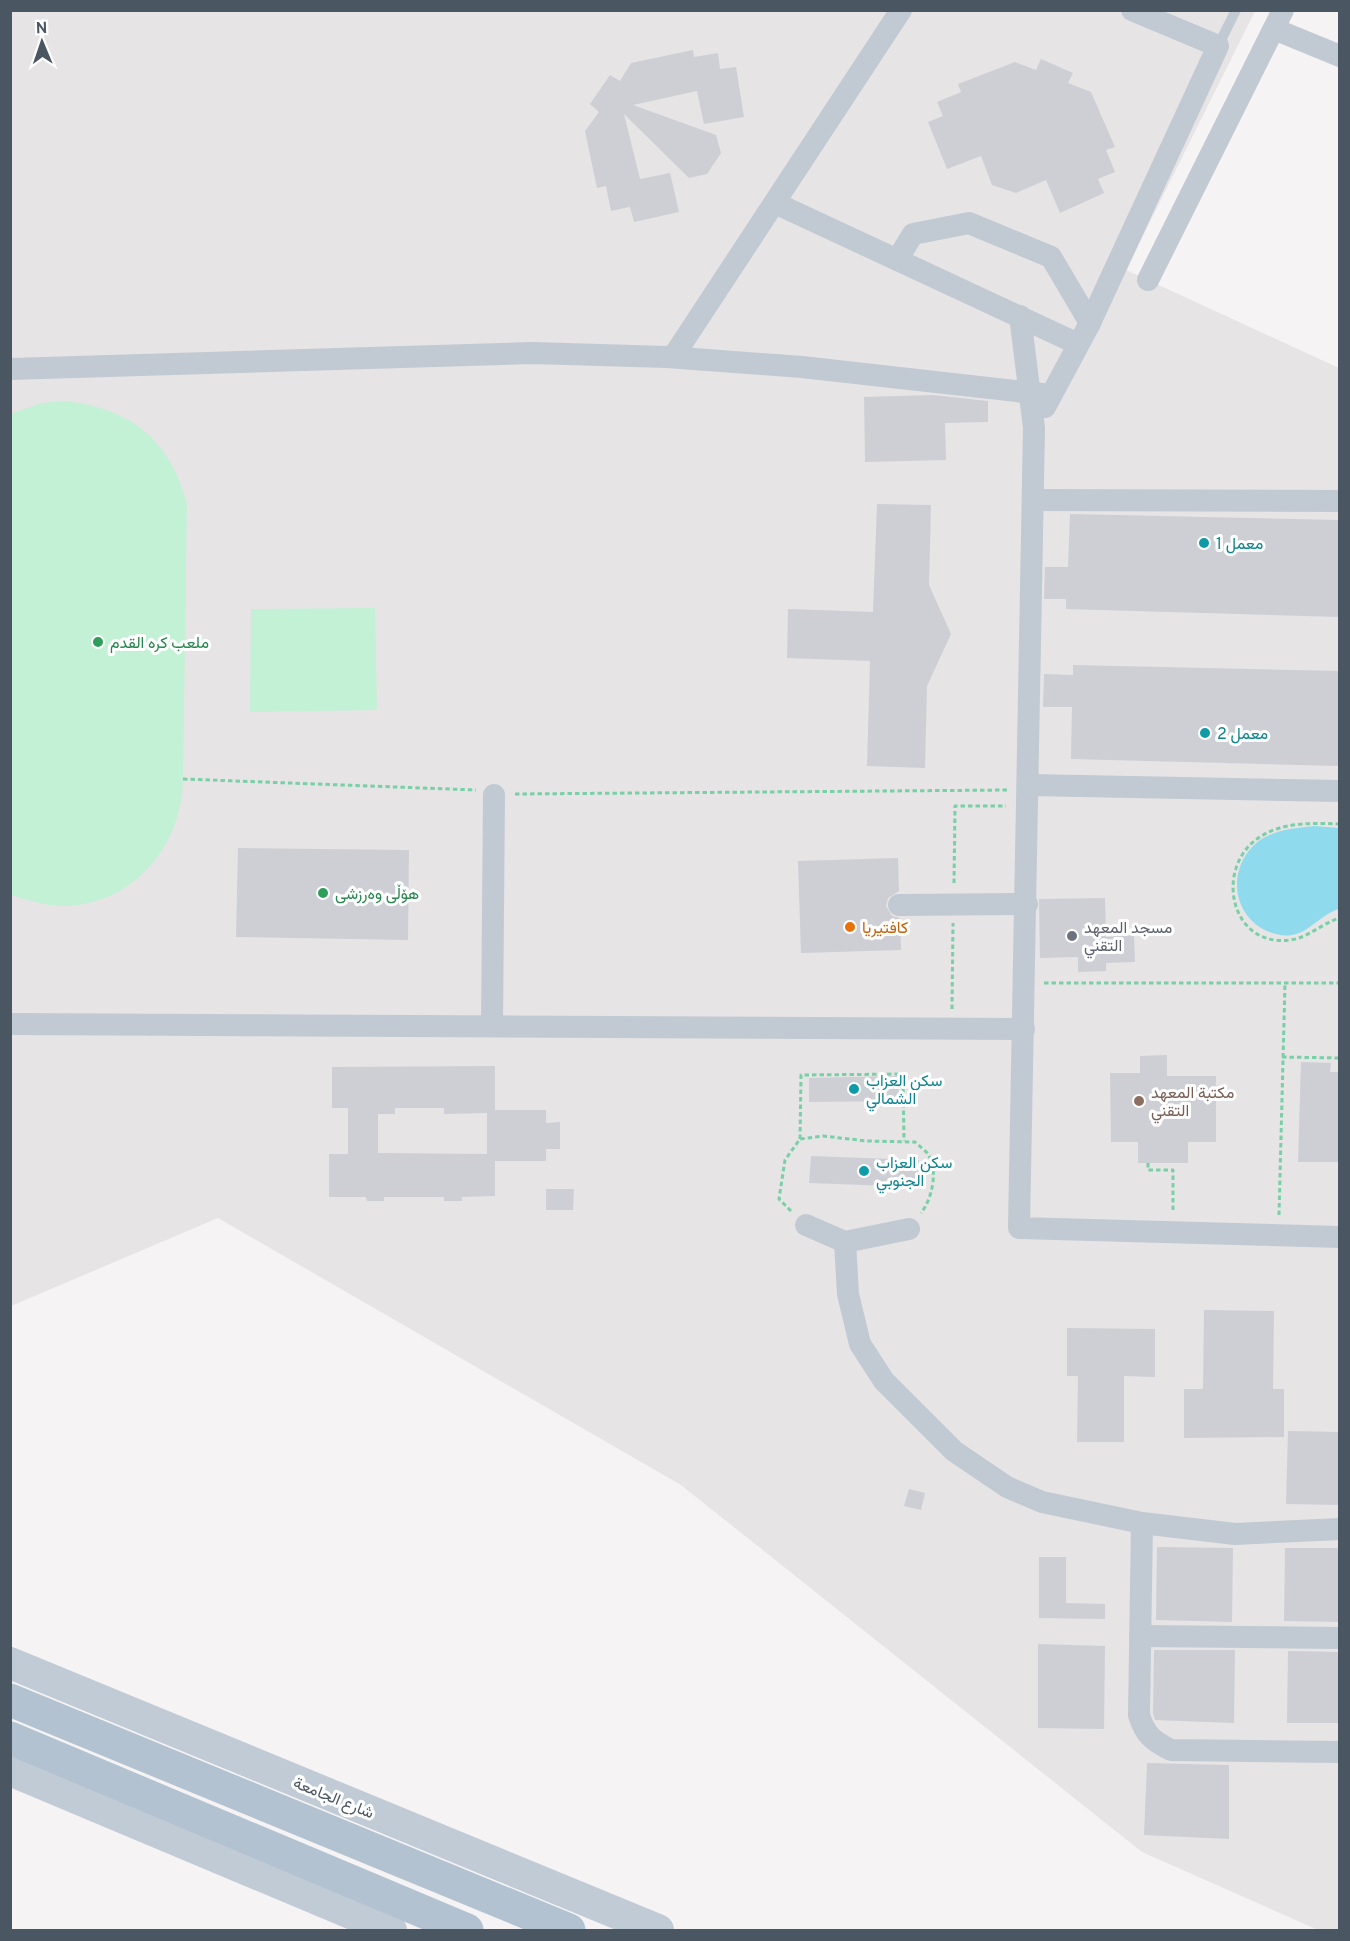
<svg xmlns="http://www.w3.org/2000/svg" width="1350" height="1941" viewBox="0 0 1350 1941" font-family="Overpass,Vazirmatn,sans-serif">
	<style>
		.education { fill: #e6e4e5 }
		.green { fill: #c3f1d5 }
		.water { fill: #90daee }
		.building { fill: #cdcfd5; fill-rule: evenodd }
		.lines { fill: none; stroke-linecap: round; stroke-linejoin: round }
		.path { stroke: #7ad0a6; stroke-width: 3; stroke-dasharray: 4.5 3; stroke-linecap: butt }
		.lane { stroke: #c1cad2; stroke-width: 10 }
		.street { stroke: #c1cad2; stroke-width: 22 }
		.secondary { stroke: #c1cbd6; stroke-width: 32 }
		.primary { stroke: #b3c2d1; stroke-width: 33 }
		.culture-dot { fill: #0f9aa8; stroke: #fff; stroke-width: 2 }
		.leisure-dot { fill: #2e9e5b; stroke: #fff; stroke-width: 2 }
		.food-dot { fill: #e8710a; stroke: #fff; stroke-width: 2 }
		.worship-dot { fill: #6b7280; stroke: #fff; stroke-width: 2 }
		.education-dot { fill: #8d6e63; stroke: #fff; stroke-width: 2 }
		.labels { text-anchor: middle; stroke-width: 6; stroke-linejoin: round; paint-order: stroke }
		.culture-label { font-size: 16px; fill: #0d838f; stroke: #fff; text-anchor: start }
		.leisure-label { font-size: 16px; fill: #27864d; stroke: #fff; text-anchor: start }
		.food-label { font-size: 16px; fill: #c56008; stroke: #fff; text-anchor: start }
		.worship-label { font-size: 16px; fill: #5b616d; stroke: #fff; text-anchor: start }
		.education-label { font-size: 16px; fill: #785e54; stroke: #fff; text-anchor: start }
		.street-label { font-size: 16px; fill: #4a5661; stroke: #fff }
	</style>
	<rect width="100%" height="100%" fill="#f5f3f3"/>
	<polygon class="education" points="11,11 1255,11 1126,270 1339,368 1339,1930 1318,1930 1142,1852 681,1485 218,1218 11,1306"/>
	<g class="green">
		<path d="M66 401C132 409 170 440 187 504L183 779C182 847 131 907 60 906 43 905 27 900 11 895L10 414 42 403Z"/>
		<polygon points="375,608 377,710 250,712 251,609"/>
	</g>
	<path class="water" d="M1314 826 1339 828V909C1321 914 1310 932 1292 935 1281 937 1270 933 1261 928 1227 907 1230 857 1265 837 1281 829 1297 828 1314 826Z"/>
	<g class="building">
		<polygon points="693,50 694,57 718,53 720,69 736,67 744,117 704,124 697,91 633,105 716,135 721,153 707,174 689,178 624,114 640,179 670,173 679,212 634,222 630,207 611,211 606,186 597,188 585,131 599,112 590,104 610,75 620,81 631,63"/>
		<polygon points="1041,59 1073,73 1068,83 1091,92 1115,147 1106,150 1115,172 1098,179 1104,193 1060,213 1046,180 1016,193 992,185 981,156 947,169 928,122 943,116 937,102 961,92 958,84 1015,62 1036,70"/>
		<polygon points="933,395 988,401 988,422 945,423 946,460 865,462 864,397"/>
		<polygon points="877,504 931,505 929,585 951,634 927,686 925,768 867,766 870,661 787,658 788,609 873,612"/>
		<polygon points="1070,514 1340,520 1340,617 1066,609 1066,599 1044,599 1045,567 1068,567"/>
		<polygon points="1073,665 1340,671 1340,766 1071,759 1072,707 1043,707 1044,674 1073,675"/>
		<polygon points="238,848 409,850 408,940 236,937"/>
		<polygon points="898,858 899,891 888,898 886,906 892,916 900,918 901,950 801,953 798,861"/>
		<polygon points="1105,898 1106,937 1134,935 1135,962 1106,963 1106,971 1078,972 1078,957 1040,958 1039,899"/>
		<polygon points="1167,1055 1167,1076 1216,1076 1216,1142 1188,1142 1188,1163 1138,1163 1138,1142 1111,1142 1110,1073 1140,1073 1140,1056"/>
		<polygon points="1301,1062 1331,1063 1330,1072 1340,1072 1340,1162 1298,1162"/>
		<path d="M495 1066V1110H546V1123L560 1122V1149H546V1161H495V1196L462 1197V1201H444V1197H384V1201H367L366 1197H329V1154H348V1108H332V1067ZM395 1108H444V1114L487 1113V1154L378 1153V1114H395Z"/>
		<polygon points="899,1076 899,1101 809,1102 809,1078"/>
		<polygon points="811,1156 919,1160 918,1187 809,1183"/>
		<polygon points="546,1189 574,1189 573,1210 546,1210"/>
		<polygon points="1204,1310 1274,1311 1273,1389 1284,1389 1284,1437 1184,1438 1184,1389 1203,1389"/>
		<polygon points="1067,1328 1155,1329 1155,1377 1124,1376 1124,1442 1077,1442 1078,1376 1067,1376"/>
		<polygon points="1288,1431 1340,1432 1340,1505 1286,1504"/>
		<polygon points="909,1489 925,1493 921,1510 904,1506"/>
		<polygon points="1157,1547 1233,1548 1232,1622 1156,1620"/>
		<polygon points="1285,1548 1340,1548 1340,1622 1284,1621"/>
		<polygon points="1039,1557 1066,1557 1066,1603 1105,1604 1105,1619 1039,1618"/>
		<polygon points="1038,1644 1105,1646 1104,1729 1038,1728"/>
		<polygon points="1154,1650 1235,1650 1234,1723 1155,1720 1153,1713"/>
		<polygon points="1288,1651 1340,1652 1340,1723 1287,1723"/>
		<polygon points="1147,1763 1229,1765 1229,1839 1144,1835"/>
	</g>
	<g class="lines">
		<g class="path">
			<polyline points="183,779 476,790"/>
			<polyline points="515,794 1009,790"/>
			<path d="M1340 824C1315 823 1285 822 1263 835 1213 863 1228 948 1290 940 1308 938 1322 923 1340 918"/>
			<polyline points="954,883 955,806 1006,806"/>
			<polyline points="1044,983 1340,983"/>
			<polyline points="952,1009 953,923"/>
			<polyline points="1282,1057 1340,1058"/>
			<polyline points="800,1139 801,1075 903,1074 904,1141"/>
			<polyline points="1148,1163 1148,1170 1173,1170 1173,1213"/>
			<path d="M791 1211 779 1199 785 1160 800 1139 823 1136 867 1141 915 1142C919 1146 927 1151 929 1156 938 1172 932 1199 921 1213"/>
			<polyline points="1279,1215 1285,983"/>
		</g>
		<polyline class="lane" points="1218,46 1236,10"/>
		<g class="street">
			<polyline points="1274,29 1340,56"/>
			<polyline points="775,203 1078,344"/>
			<polyline points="897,260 913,234 969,223 1051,257 1090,323"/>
			<polyline points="1148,280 1283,10"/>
			<polyline points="1020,316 1034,428 1019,1228 1340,1237"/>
			<polyline points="673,357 901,10"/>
			<polyline points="10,369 533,353 667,357 802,367 1051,395"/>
			<polyline points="1045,407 1090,323 1218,46 1132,10"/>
			<polyline points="1033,500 1340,501"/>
			<polyline points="1029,785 1340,791"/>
			<polyline points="899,905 1027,904"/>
			<polyline points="10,1024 1024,1029"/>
			<polyline points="492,1026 494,795"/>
			<polyline points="806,1225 845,1242 909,1229"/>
			<polyline points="845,1242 848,1294 860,1344 884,1381 954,1451 1007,1487 1042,1502 1142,1523 1235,1534 1340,1529"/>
			<path d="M1142 1523 1139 1715C1145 1735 1153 1741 1171 1750L1340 1752"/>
			<polyline points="1140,1636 1340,1638"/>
		</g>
		<g class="secondary">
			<polyline points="10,1663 658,1930"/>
			<polyline points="10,1770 391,1930"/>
		</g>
		<g class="primary">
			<polyline points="10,1700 569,1930"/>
			<polyline points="10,1738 467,1930"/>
		</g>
	</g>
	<g class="culture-dot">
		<circle cx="1204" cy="543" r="6"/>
		<circle cx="1205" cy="733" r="6"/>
		<circle cx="854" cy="1089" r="6"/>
		<circle cx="864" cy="1171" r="6"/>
	</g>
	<g class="leisure-dot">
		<circle cx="98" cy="642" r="6"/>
		<circle cx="323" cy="893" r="6"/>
	</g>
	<circle class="food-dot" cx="850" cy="927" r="6"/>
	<circle class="worship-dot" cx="1072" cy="936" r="6"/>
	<circle class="education-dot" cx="1139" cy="1101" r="6"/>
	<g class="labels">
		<g class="culture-label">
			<text x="1216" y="549">معمل 1</text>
			<text x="1217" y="739">معمل 2</text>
			<text x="866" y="1086">سكن العزاب<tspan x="866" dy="18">الشمالي</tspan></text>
			<text x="876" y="1168">سكن العزاب<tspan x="876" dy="18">الجنوبي</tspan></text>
		</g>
		<g class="leisure-label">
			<text x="110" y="648">ملعب كره القدم</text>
			<text x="335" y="899">هۆڵی وەرزشی</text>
		</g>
		<g class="food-label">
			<text x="862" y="933">کافتیریا</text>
		</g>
		<g class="worship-label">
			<text x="1084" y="933">مسجد المعهد<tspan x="1084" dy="18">التقني</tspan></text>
		</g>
		<g class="education-label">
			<text x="1151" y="1098">مكتبة المعهد<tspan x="1151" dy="18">التقني</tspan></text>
		</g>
		<g class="street-label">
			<text transform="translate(334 1797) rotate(22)" y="6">شارع الجامعة</text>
		</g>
	</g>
	<rect width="1350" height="1941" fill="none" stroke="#4a5661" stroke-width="24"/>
	<g transform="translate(42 42) rotate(358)" stroke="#ffffff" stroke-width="4.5" paint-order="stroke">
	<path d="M0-4.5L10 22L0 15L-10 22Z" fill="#4a5661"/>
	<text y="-9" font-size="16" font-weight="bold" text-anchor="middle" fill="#4a5661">N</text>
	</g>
</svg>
